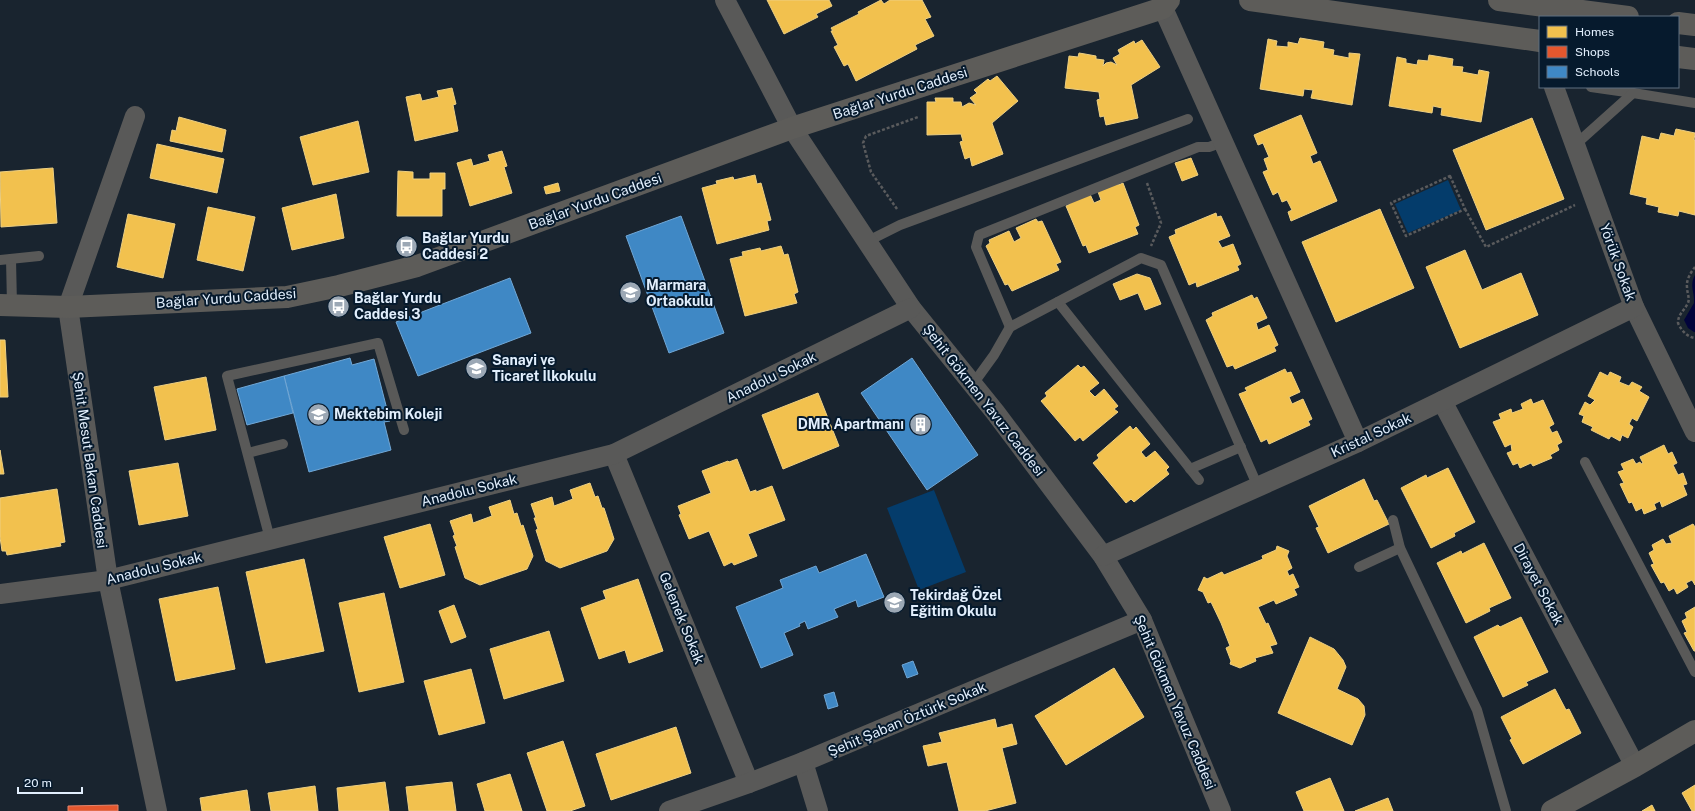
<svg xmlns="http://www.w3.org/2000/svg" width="1695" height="811" viewBox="0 0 1695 811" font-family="'Public Sans',sans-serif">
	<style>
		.green { fill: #043c6b }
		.water { fill: #02043b }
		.homes { fill: #f2c14e; stroke: #edcf82 }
		.shops { fill: #e4572e; stroke: #e3856c }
		.schools { fill: #3f88c5; stroke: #70a7d6 }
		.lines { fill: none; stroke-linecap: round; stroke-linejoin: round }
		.path { stroke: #5a5b5d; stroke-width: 2.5; stroke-dasharray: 3 2; stroke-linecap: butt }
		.lane { stroke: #595958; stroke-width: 10 }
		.street { stroke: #595958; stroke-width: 20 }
		.secondary { stroke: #5d5c59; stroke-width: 22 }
		.labels { text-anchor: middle; stroke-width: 4; stroke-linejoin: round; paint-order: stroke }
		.street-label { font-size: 14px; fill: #e2effd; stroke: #061a2d }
		.poi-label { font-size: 14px; font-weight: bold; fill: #e2effd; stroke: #061a2d; text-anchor: start }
	</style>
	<rect width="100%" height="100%" fill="#19242f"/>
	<g class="green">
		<polygon points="1448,180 1461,210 1408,233 1395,204"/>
		<polygon points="934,490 966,572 919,590 887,508"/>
	</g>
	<path class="water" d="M1695 275V332H1694L1688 328 1684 320 1694 303C1695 292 1689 286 1695 275Z"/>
	<g class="homes">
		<polygon points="767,0 829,0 832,6 816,14 818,17 784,34"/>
		<polygon points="881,0 884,4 890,0 922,0 931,17 925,19 934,36 915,45 917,49 856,81 848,64 844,66 834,47 838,45 831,31 833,31 831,28 859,14 858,12"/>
		<polygon points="1300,38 1324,42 1323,48 1334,50 1333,55 1349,58 1349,53 1360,54 1352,105 1311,98 1313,90 1304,89 1303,96 1260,89 1268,39 1277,41 1276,46 1288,47 1288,42 1298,44"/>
		<polygon points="1142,40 1160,67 1131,85 1138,118 1106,125 1104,116 1100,117 1097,100 1100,99 1099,92 1065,88 1069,56 1078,57 1079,53 1085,54 1096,56 1096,59 1104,60 1103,66 1106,63 1111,62 1117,65 1113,58 1120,54 1118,50 1134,41 1135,44"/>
		<polygon points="1429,55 1453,59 1452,66 1463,67 1462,72 1478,75 1479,70 1489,72 1481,122 1441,115 1442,108 1433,106 1432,113 1389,106 1397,57 1406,59 1406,63 1417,65 1418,60 1428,61"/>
		<polygon points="997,76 1018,101 992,123 1003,154 972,166 970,157 965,159 960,142 963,141 961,134 927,135 927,102 936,102 935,98 953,98 953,102 961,102 962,107 969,103 976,105 970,98 977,93 974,90 988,79 990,81"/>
		<polygon points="452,88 456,104 453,105 458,131 415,141 406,97 420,94 422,101 439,97 437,91"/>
		<polygon points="1301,115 1317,153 1310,156 1313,164 1320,161 1337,201 1291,221 1288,212 1292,210 1287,200 1282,202 1278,192 1273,195 1263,172 1268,170 1264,159 1269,157 1263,143 1258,145 1254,135"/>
		<polygon points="179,117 226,130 222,152 170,141 172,130 176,131"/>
		<polygon points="1532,118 1564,199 1486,230 1453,150"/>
		<polygon points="358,121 369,172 313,185 300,137"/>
		<polygon points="1676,129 1695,133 1694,140 1695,140 1695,215 1679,211 1678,216 1658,212 1659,207 1646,204 1647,198 1630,194 1642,136 1659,140 1661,133 1674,136"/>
		<polygon points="157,144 224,159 217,193 150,178"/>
		<polygon points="502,151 507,166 504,167 512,193 470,206 457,163 471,159 473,166 490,161 488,155"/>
		<polygon points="1191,158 1198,175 1182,181 1175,163"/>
		<polygon points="53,168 57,223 1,227 0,172"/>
		<polygon points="398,171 413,172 413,179 430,179 430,173 445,173 445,189 442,189 442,216 397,216"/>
		<polygon points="755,175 757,184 761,183 771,220 767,221 769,230 717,244 702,188 717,184 716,181 733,177 734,180"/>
		<polygon points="1117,181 1118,185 1123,183 1139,225 1135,227 1138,234 1089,253 1086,245 1083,246 1066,206 1070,204 1069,200 1089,192 1094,203 1101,200 1097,189"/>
		<polygon points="558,183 560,191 546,194 544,187"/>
		<polygon points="336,194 344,238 292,250 282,208"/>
		<polygon points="208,207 255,217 243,271 197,260"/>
		<polygon points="1380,209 1414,288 1336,322 1302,242"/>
		<polygon points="1216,213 1217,217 1221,216 1230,236 1218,241 1222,248 1233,244 1241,264 1237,266 1239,270 1197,287 1196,282 1189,285 1169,237 1176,234 1175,230"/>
		<polygon points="128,214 175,224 163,278 117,267"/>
		<polygon points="1036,219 1038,222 1042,221 1061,262 1056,264 1059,270 1012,291 1008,284 1005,285 986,246 990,243 989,240 1009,231 1014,242 1021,238 1016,228"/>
		<polygon points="781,246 784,255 788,254 798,292 794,294 797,303 745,316 730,259 743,256 742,252 760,248 761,251"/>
		<polygon points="1465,250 1482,290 1521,273 1538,315 1460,348 1426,267"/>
		<polygon points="1137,274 1150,278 1161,304 1145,310 1138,293 1120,300 1113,284"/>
		<polygon points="1252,295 1254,299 1257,297 1267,318 1256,323 1258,330 1269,325 1278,345 1274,347 1276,351 1235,369 1233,365 1227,367 1206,320 1213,316 1212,313"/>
		<polygon points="0,340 5,340 8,397 0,397"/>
		<polygon points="1078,365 1081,368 1084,366 1099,383 1089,391 1095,397 1104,389 1118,406 1114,409 1118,412 1083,441 1080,437 1075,441 1041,401 1047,396 1045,393"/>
		<polygon points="1285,369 1287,373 1291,372 1300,392 1289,397 1292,404 1303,399 1312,419 1308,421 1310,425 1269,444 1267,439 1261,442 1239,394 1247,391 1245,388"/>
		<polygon points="1600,372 1608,376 1610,372 1621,377 1619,382 1629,386 1632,382 1642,387 1639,391 1649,397 1637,421 1632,418 1629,424 1633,427 1628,438 1622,435 1620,441 1611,436 1609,439 1591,430 1593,427 1582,422 1584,416 1579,414 1585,402 1590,405 1595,400 1588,396"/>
		<polygon points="206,377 216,430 165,440 154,387"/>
		<polygon points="818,393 839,446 783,469 762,415"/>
		<polygon points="1531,399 1533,404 1543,400 1554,424 1549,427 1552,433 1557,431 1562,442 1557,445 1559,450 1550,455 1552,458 1533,466 1531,463 1520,468 1518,463 1513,465 1507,453 1512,451 1511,444 1505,447 1493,422 1501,419 1499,414 1511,409 1512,413 1523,409 1521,404"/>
		<polygon points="1130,426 1133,430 1136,427 1150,444 1141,452 1146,458 1155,451 1169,467 1166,470 1169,474 1134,502 1131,499 1126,503 1093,463 1099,458 1097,455"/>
		<polygon points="1664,445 1668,454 1672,452 1677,463 1673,465 1678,475 1683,473 1687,484 1683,485 1687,495 1662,507 1660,501 1654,504 1656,509 1644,514 1642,508 1636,511 1632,502 1629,503 1620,484 1624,483 1618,472 1624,470 1621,464 1633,459 1636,464 1640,462 1641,464 1643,463 1640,457"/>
		<polygon points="0,450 4,474 0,474"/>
		<polygon points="737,459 750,492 756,490 756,492 772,486 785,520 748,534 757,556 734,565 732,562 724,566 709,531 689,539 679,515 681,514 678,506 711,493 702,471 728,461 729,462"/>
		<polygon points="178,463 188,516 139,525 129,471"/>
		<polygon points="1448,468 1475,522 1454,533 1455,536 1431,548 1401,488 1426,475 1427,478"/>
		<polygon points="1364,479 1374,501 1377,500 1389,524 1328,553 1316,528 1319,527 1309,506"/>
		<polygon points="590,483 595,497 598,496 602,508 604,508 614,539 607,551 560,568 546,561 536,530 538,529 534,518 536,518 531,504 552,497 554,506 573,499 570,490"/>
		<polygon points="57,489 65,542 60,543 61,546 7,555 6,551 2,551 0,537 0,498"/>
		<polygon points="510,500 514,514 517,513 521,526 523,525 533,556 527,569 480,585 465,578 455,547 457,546 453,536 455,535 450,521 471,514 473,523 492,516 489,507"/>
		<polygon points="430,524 445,575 400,588 384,537"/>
		<polygon points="1693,524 1695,527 1695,585 1692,580 1686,583 1688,587 1677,594 1674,588 1669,591 1664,582 1661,583 1651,565 1654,564 1649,553 1654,550 1652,545 1663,539 1666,544 1672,543 1669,536"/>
		<polygon points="1484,543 1511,598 1489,608 1490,611 1466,623 1437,563 1461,551 1462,554"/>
		<polygon points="1277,546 1289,551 1287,556 1292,568 1287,571 1289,576 1293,574 1299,587 1294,589 1297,595 1276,604 1274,600 1258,607 1266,624 1268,623 1277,644 1270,646 1273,653 1255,658 1256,661 1240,668 1230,664 1231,661 1226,648 1230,646 1221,623 1211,602 1208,603 1203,592 1198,590 1204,577 1207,579 1222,572 1224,575 1263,559 1262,556 1276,550"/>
		<polygon points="304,559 324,651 266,663 246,572"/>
		<polygon points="638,579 663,651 629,663 625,650 599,659 581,608 606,599 603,591"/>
		<polygon points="218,587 235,669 176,681 159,599"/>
		<polygon points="384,593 404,682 359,692 339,603"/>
		<polygon points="454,605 466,637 451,643 439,611"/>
		<polygon points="1695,607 1695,651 1694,651 1684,633 1687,632 1682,621 1687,618 1685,613"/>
		<polygon points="1521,617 1548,672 1526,682 1528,685 1503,697 1474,637 1498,625 1500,627"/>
		<polygon points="549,631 564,681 504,699 490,649"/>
		<polygon points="1310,637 1334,649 1343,660 1346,667 1337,689 1358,699 1364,706 1365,715 1352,745 1278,713"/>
		<polygon points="1114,668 1144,717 1066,765 1035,716"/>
		<polygon points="471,669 485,723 439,735 424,681"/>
		<polygon points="1555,689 1566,710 1569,709 1581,733 1523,764 1510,740 1512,739 1501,717"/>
		<polygon points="995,719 997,728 1012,724 1017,744 1002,748 1016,803 985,811 959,811 947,762 928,766 923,746 942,742 939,733"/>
		<polygon points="676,727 691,773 611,800 596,754"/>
		<polygon points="563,741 585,806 570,811 547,811 527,753"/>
		<polygon points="510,774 522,811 485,811 477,784"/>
		<polygon points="1330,778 1344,811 1304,811 1296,792"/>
		<polygon points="385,782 389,811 339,811 337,788"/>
		<polygon points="452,782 456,811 409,811 406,787"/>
		<polygon points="1695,785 1695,811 1692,811 1682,793"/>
		<polygon points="315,786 318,811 271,811 268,793"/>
		<polygon points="247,790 250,811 202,811 200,798"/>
		<polygon points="1388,798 1393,811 1355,811"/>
		<polygon points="1652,805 1655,811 1642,811"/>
	</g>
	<polygon class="shops" points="118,805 118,811 68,811 68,806"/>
	<g class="schools">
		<polygon points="681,216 724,333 669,353 626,236"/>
		<polygon points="510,278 531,333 418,376 396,322"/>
		<polygon points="350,358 352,365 374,359 390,421 384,422 391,450 309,472 284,376"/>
		<polygon points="912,358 978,455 927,490 861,393"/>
		<polygon points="284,376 293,413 247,425 237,389"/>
		<polygon points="866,554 884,597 858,607 856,600 834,609 838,617 808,629 805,621 799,624 800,626 784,633 793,655 761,668 736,607 783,588 780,580 816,566 819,573"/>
		<polygon points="913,661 918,674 907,678 902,665"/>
		<polygon points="834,692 838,706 828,709 824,695"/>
	</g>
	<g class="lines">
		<g class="path">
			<polygon points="1450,176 1465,209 1406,236 1391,203"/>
			<polyline points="1147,183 1161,223 1151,246"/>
			<polyline points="897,209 871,172 863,143 866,136 918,117"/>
			<polyline points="1465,209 1486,247 1575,205"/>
			<path d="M1695 267C1691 272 1686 280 1687 287 1687 293 1690 298 1688 303 1684 311 1678 314 1678 323 1681 330 1687 337 1695 338"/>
		</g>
		<g class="lane">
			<polyline points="1591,87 1633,93"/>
			<polyline points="1575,145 1633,93 1695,103"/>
			<polyline points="868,241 900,225 1188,119"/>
			<polyline points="11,259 12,305"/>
			<polyline points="0,260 39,256"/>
			<polyline points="1058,302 1199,480"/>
			<polyline points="1010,327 976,247 979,235 1198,147 1209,147 1223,142"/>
			<polyline points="973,384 994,355 1010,327 1141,258 1161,265 1258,487"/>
			<polyline points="248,453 283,444"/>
			<polyline points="1585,462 1695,672"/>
			<polyline points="1190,469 1241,447"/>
			<polyline points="1393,520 1400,548 1477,710 1506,811"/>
			<polyline points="270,539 227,376 378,343 404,430"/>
			<polyline points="1359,567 1400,548"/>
		</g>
		<g class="street">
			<polyline points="725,0 792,128 911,308 995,412 1103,556 1142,620 1221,811"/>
			<polyline points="1163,8 1358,442"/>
			<polyline points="1554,87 1634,307 1695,432"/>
			<polyline points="135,116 68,307 108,580 157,811"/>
			<polyline points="1442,401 1635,766"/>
			<polyline points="614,454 749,783"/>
			<polyline points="1103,556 1358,442 1634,307"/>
			<polyline points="0,594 108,580 614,454 911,308"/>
			<polyline points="803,762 818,811"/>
			<polyline points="669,811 749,783 803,762 1142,620"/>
		</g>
		<g class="secondary">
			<polyline points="1250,0 1540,41"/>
			<polyline points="1499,0 1628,17"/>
			<polyline points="1678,23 1695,25"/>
			<polyline points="1678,57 1695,59"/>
			<polyline points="0,305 68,307 287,297 339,286 417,266 792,128 1163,8 1169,0"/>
			<polyline points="1552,811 1635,766 1695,731"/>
		</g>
	</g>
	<defs>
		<symbol id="bus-disc" viewBox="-11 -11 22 22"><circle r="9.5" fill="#9ca8b5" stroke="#061a2d"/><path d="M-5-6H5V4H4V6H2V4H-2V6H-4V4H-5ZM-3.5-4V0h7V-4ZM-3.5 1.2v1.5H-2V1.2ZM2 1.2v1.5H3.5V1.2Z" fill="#fff"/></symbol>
		<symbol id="school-disc" viewBox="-11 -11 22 22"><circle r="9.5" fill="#9ca8b5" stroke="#061a2d"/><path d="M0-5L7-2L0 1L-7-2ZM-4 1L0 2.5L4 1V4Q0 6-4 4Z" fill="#fff"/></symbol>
		<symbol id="building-disc" viewBox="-11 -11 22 22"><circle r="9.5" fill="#9ca8b5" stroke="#061a2d"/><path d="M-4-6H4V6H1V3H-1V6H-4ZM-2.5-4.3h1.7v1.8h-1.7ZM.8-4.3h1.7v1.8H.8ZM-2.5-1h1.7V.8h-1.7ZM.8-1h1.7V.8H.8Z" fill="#fff"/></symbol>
	</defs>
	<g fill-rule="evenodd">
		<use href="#bus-disc" x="394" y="234" width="25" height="25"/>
		<use href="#school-disc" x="618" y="280" width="25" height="25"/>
		<use href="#bus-disc" x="326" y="294" width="25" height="25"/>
		<use href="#school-disc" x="464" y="356" width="25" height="25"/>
		<use href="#school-disc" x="306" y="402" width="25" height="25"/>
		<use href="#building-disc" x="908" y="412" width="25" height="25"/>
		<use href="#school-disc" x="882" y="590" width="25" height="25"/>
	</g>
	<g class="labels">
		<g class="street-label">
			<text transform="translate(900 93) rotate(-18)" y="5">Bağlar Yurdu Caddesi</text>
			<text transform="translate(595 201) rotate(-20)" y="5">Bağlar Yurdu Caddesi</text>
			<text transform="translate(1618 262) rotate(70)" y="5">Yörük Sokak</text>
			<text transform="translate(226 298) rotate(-4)" y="5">Bağlar Yurdu Caddesi</text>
			<text transform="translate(771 377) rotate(-26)" y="5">Anadolu Sokak</text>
			<text transform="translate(984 400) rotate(52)" y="5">Şehit Gökmen Yavuz Caddesi</text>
			<text transform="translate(1371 435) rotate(-25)" y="5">Kristal Sokak</text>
			<text transform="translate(90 460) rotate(82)" y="5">Şehit Mesut Bakan Caddesi</text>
			<text transform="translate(469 490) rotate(-14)" y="5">Anadolu Sokak</text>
			<text transform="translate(154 568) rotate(-14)" y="5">Anadolu Sokak</text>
			<text transform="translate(1539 584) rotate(62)" y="5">Dirayet Sokak</text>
			<text transform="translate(682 618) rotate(68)" y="5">Gelenek Sokak</text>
			<text transform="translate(1175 702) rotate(67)" y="5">Şehit Gökmen Yavuz Caddesi</text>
			<text transform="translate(907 719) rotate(-23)" y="5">Şehit Şaban Öztürk Sokak</text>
		</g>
		<g class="poi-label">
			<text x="422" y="243">Bağlar Yurdu<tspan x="422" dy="16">Caddesi 2</tspan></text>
			<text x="646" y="290">Marmara<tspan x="646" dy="16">Ortaokulu</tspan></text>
			<text x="354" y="303">Bağlar Yurdu<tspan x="354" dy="16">Caddesi 3</tspan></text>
			<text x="492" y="365">Sanayi ve<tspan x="492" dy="16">Ticaret İlkokulu</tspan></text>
			<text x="334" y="419">Mektebim Koleji</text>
			<text x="904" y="429" text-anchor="end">DMR Apartmanı</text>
			<text x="910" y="600">Tekirdağ Özel<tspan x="910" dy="16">Eğitim Okulu</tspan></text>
		</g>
	</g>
	<rect x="1539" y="16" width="140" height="72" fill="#061a2d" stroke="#5e6f80"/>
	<rect x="1547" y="26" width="20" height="12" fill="#f2c14e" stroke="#5e6f80"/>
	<text x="1575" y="36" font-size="12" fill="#e2effd">Homes</text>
	<rect x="1547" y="46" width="20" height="12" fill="#e4572e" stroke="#5e6f80"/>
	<text x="1575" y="56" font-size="12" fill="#e2effd">Shops</text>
	<rect x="1547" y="66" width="20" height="12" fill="#3f88c5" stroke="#5e6f80"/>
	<text x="1575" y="76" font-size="12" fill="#e2effd">Schools</text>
	<path d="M18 787v6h64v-6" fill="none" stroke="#e2effd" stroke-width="2"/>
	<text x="24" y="787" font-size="12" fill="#e2effd" stroke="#061a2d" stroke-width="3" paint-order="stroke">20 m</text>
</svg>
